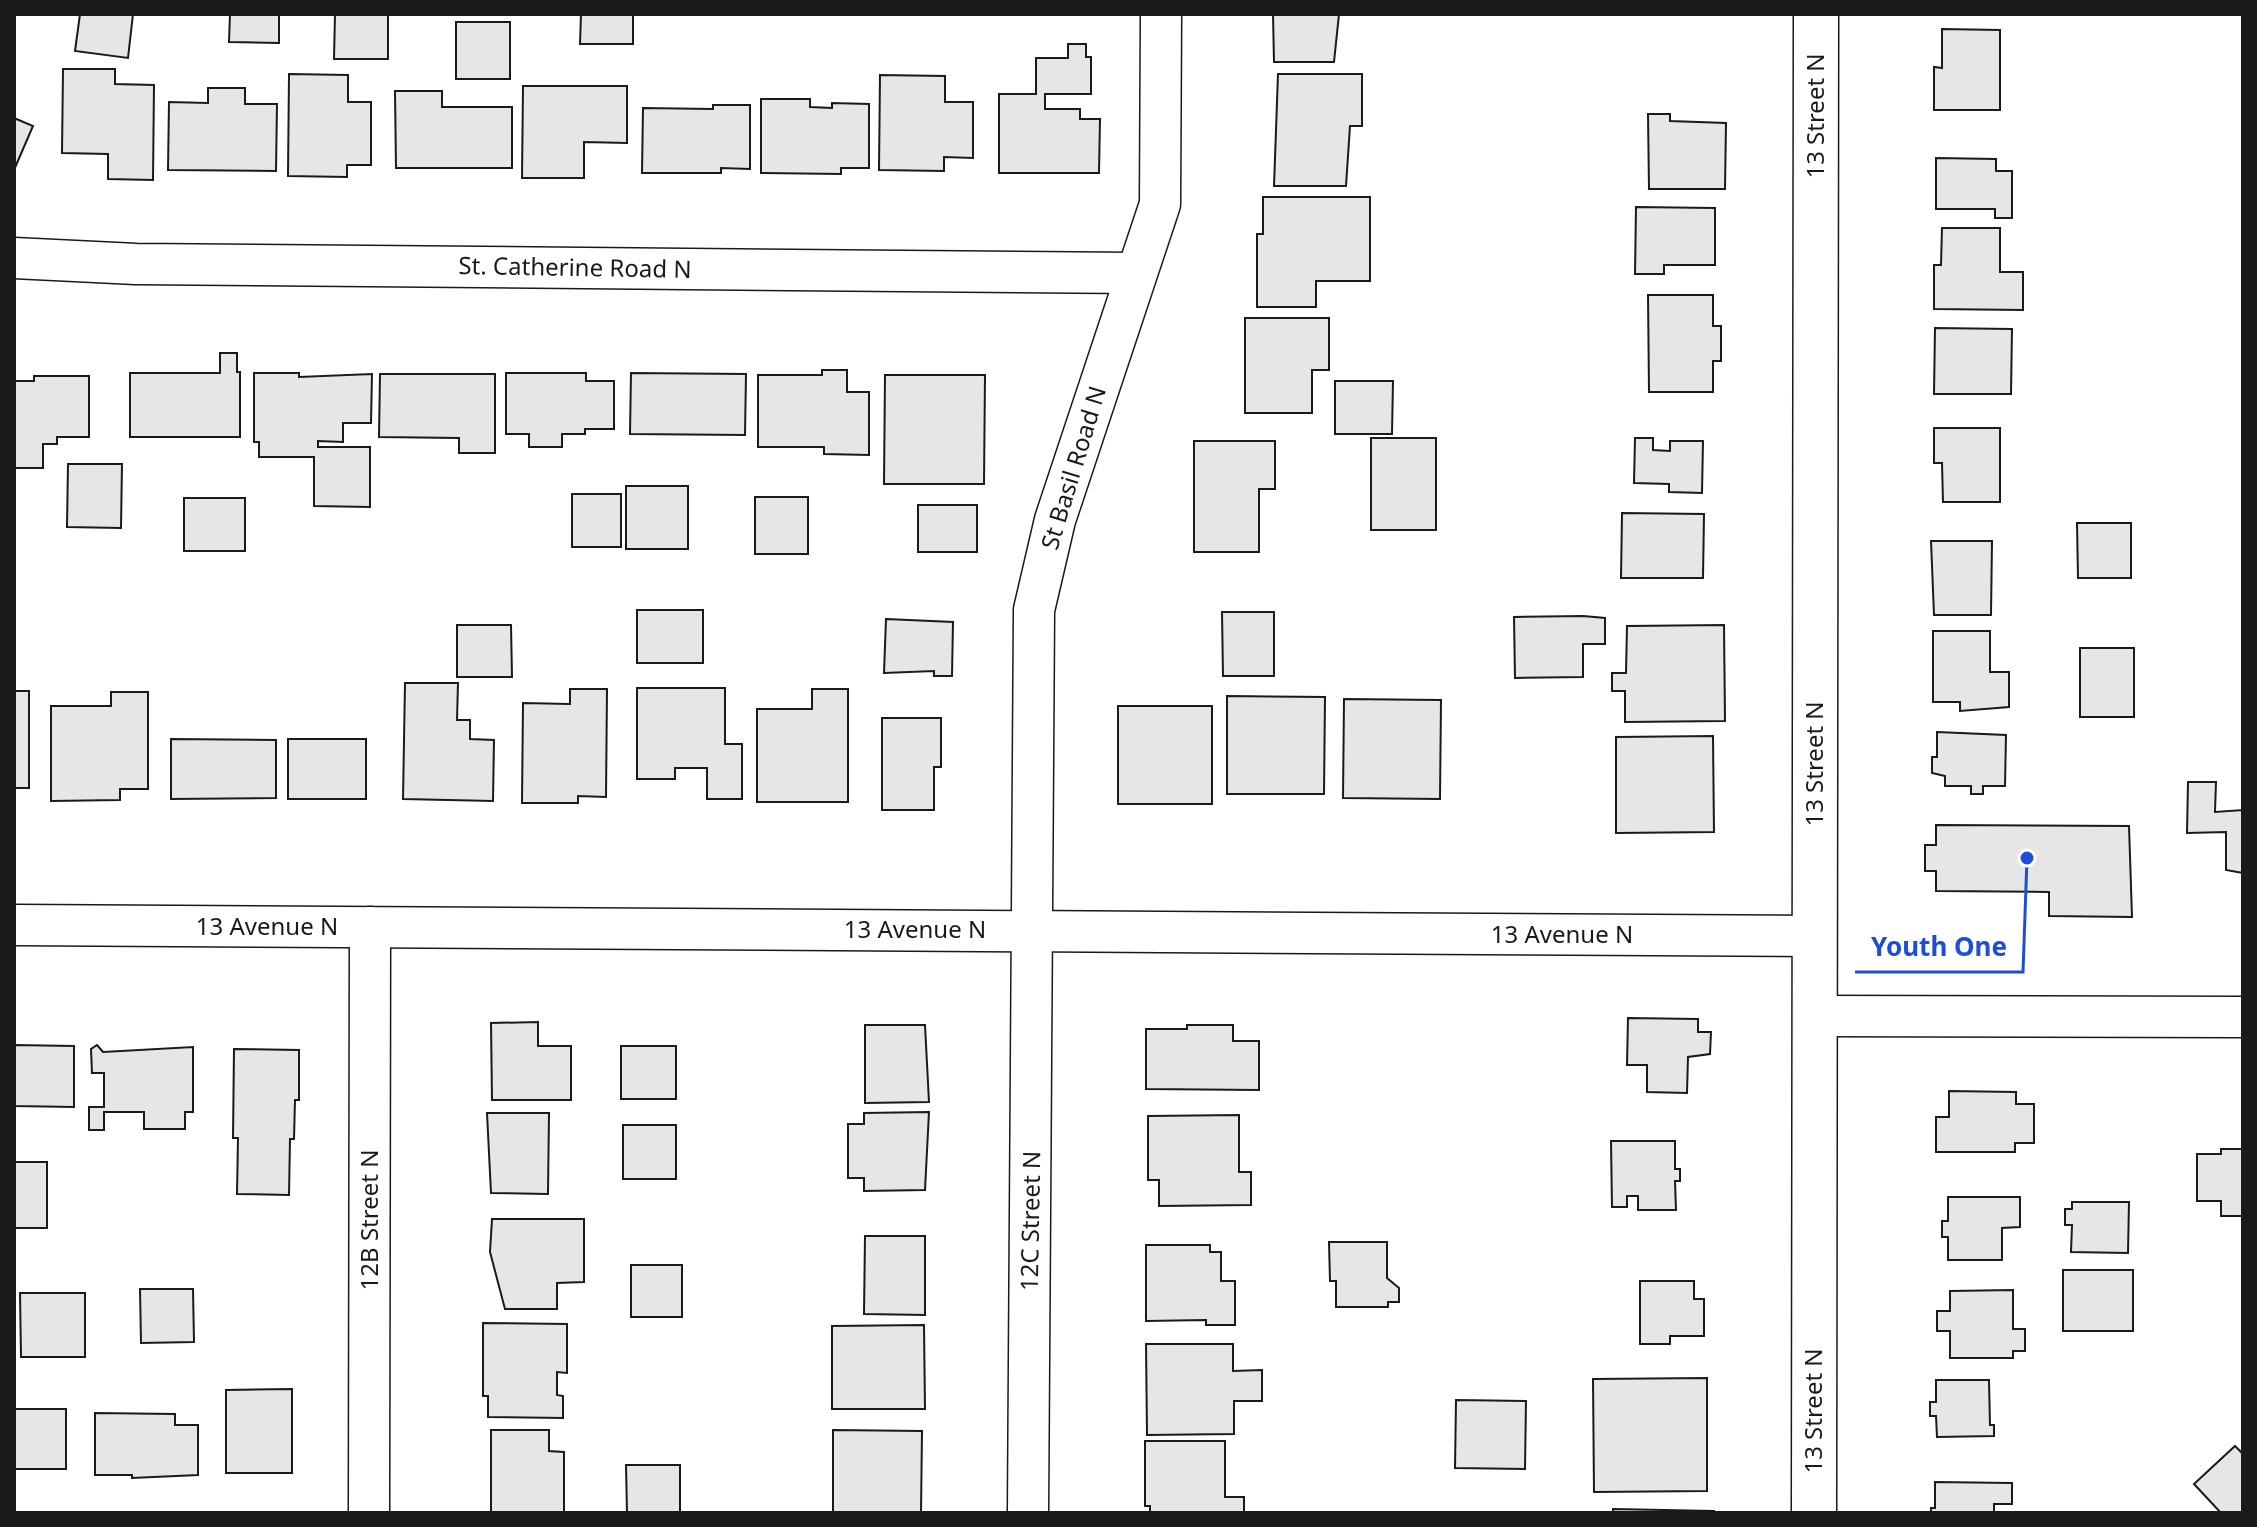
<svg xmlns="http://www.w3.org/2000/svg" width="2257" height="1527" viewBox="0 0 2257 1527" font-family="'Noto Sans',sans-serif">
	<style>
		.building { fill: #e6e6e6; stroke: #1a1a1a; stroke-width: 2 }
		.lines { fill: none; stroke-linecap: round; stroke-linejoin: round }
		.minor-casing { stroke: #1a1a1a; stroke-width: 43 }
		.tertiary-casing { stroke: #1a1a1a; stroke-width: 47 }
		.minor { stroke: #fff; stroke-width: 40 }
		.tertiary { stroke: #fff; stroke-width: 44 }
		.labels { text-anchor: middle; stroke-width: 6; stroke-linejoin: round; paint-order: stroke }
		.street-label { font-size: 24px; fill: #1a1a1a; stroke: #fff }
		.leader { fill: none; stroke: #1d4ed8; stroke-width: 3 }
		.callout-dot { fill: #1d4ed8; stroke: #fff; stroke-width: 3 }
		.callout-label { font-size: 26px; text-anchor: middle; font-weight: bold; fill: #1d4ed8; stroke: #fff; stroke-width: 6; stroke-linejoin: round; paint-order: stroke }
	</style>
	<rect width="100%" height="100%" fill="#fff"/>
	<g class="building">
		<polygon points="80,14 133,14 128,58 75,51"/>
		<polygon points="230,14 279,14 279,43 229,42"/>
		<polygon points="335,14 388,14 388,59 334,59"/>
		<polygon points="581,14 633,14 633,44 580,44"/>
		<polygon points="1273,14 1339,14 1334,62 1274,62"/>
		<rect x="456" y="22" width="54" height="57"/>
		<polygon points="1942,29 2000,30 2000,110 1934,110 1934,67 1942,68"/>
		<polygon points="1068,44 1086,44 1086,57 1091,57 1091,94 1045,94 1045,109 1080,109 1080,119 1100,119 1099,173 999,173 999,94 1036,94 1036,58 1068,58"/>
		<polygon points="63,69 115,69 115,84 154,85 153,180 108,179 108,154 62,153"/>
		<polygon points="289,74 348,75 348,102 371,102 371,165 347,165 347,177 288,176"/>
		<polygon points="1278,74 1362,74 1362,126 1350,126 1346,186 1274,186"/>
		<polygon points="880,75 945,76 945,102 973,102 973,158 944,157 944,171 879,170"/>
		<polygon points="523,86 627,86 627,143 584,142 584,178 522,178"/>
		<polygon points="208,88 245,88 245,104 277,104 276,171 168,170 169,102 208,103"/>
		<polygon points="395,91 442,91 442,107 512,107 512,168 396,168"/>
		<polygon points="761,99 810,99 810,107 832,108 832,103 869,104 869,168 841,168 841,174 761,173"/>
		<polygon points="713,105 750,105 750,169 721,168 721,173 642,173 643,108 713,109"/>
		<polygon points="1648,114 1670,114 1670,121 1726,123 1725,189 1649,189"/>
		<polygon points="14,118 33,126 14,170"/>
		<polygon points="1936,158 1996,159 1996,171 2012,171 2012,218 1995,218 1995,209 1936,209"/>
		<polygon points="1263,197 1370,197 1370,281 1316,281 1316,307 1257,307 1257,234 1263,234"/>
		<polygon points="1636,207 1715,208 1715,265 1664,265 1664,274 1635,274"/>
		<polygon points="1942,228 2000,228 2000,272 2023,272 2023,310 1934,309 1934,265 1941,265"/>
		<polygon points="1648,295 1713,295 1713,326 1721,326 1721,361 1713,361 1713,392 1649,392"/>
		<polygon points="1245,318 1329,318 1329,370 1312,370 1312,413 1245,413"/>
		<polygon points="1935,328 2012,329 2011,394 1934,394"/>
		<polygon points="220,353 237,353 237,372 240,372 240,437 130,437 130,373 220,373"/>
		<polygon points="822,370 847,370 847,392 869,392 869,455 824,454 824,447 758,447 758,375 822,375"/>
		<polygon points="254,373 299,373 299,377 372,374 371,423 343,423 343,442 318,441 318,447 370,447 370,507 314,506 314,457 259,457 259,442 254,442"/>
		<polygon points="506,373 586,373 586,381 614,381 614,429 585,429 585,434 562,434 562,447 529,447 529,434 506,434"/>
		<polygon points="631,373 746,374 745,435 630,434"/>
		<polygon points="380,374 495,374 495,453 459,453 459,438 379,437"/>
		<polygon points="885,375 985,375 984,484 884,484"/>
		<polygon points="34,376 89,376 89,437 57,437 57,444 43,444 43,468 15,468 14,381 34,381"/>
		<polygon points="1335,381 1393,381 1392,434 1335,434"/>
		<polygon points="1934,428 2000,428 2000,502 1943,502 1942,463 1934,463"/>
		<rect x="1371" y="438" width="65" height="92"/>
		<polygon points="1635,438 1653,438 1653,450 1670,451 1670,441 1703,441 1702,493 1669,492 1669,484 1634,483"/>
		<polygon points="1194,441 1275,441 1275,489 1259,489 1259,552 1194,552"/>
		<polygon points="68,464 122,464 121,528 67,527"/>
		<rect x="626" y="486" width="62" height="63"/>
		<rect x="572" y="494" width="49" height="53"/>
		<rect x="755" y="497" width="53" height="57"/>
		<rect x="184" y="498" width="61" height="53"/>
		<rect x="918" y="505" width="59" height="47"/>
		<polygon points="1622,513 1704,514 1703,578 1621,578"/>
		<polygon points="2077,523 2131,523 2131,578 2078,578"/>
		<polygon points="1931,541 1992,541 1991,615 1934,615"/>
		<rect x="637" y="610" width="66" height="53"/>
		<polygon points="1222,612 1274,612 1274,676 1223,676"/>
		<polygon points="1583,616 1605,618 1605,644 1583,644 1583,677 1515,678 1514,617"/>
		<polygon points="886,619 953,622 952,676 934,676 934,671 884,673"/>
		<polygon points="457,625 511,625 512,677 457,677"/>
		<polygon points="1724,625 1725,721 1625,722 1625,691 1612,691 1612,673 1626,673 1627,626"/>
		<polygon points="1933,631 1990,631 1990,672 2009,672 2009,707 1960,711 1960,702 1933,702"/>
		<rect x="2080" y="648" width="54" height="69"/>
		<polygon points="405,683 458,683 457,720 470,720 470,739 494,740 493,801 403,799"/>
		<polygon points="637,688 725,688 725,744 742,744 742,799 707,799 707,768 675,768 675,779 637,779"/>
		<polygon points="570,689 607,689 606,797 578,796 578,803 522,803 523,703 570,704"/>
		<polygon points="812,689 848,689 848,802 757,802 757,709 812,709"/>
		<rect x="14" y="691" width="15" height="97"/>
		<polygon points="111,692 148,692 148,789 120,789 120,800 51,801 51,706 111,706"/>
		<polygon points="1227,696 1325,697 1324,794 1227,794"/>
		<polygon points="1344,699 1441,700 1440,799 1343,798"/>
		<rect x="1118" y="706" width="94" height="98"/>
		<polygon points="882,718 941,718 941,767 934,767 934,810 882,810"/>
		<polygon points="1937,732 2006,735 2005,786 1983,786 1983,794 1971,794 1971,786 1945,786 1945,776 1932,773 1932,757 1937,757"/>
		<polygon points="1713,736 1714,832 1616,833 1616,737"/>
		<polygon points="171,739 276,740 276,798 171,799"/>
		<rect x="288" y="739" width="78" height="60"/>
		<polygon points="2188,782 2216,782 2215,812 2243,810 2243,873 2226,870 2226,832 2187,833"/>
		<polygon points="1936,825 2129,826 2132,917 2049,916 2049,892 1936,891 1936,871 1925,871 1925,845 1936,845"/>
		<polygon points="1628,1018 1698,1019 1698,1032 1711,1032 1710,1054 1688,1057 1687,1093 1647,1092 1647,1065 1627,1065"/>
		<polygon points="538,1022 538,1046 571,1046 571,1100 492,1100 491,1023"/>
		<polygon points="865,1025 925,1025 929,1102 865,1103"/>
		<polygon points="1187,1025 1233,1025 1233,1041 1259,1041 1259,1090 1146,1089 1146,1029 1187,1029"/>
		<polygon points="14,1045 74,1046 74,1107 14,1106"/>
		<polygon points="97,1045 103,1052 193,1047 193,1112 185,1112 185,1129 144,1129 144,1112 104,1112 104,1130 89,1130 89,1107 104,1107 104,1073 92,1073 91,1049"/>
		<rect x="621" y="1046" width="55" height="53"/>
		<polygon points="234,1049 299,1050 299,1100 295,1100 294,1139 290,1139 289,1195 237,1194 238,1138 233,1138"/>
		<polygon points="1949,1091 2016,1092 2016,1104 2034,1104 2034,1143 2015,1143 2015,1152 1936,1152 1936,1117 1949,1117"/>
		<polygon points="929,1112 925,1190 864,1191 864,1178 848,1178 848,1124 864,1124 864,1113"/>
		<polygon points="487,1113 549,1113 548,1194 491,1193"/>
		<polygon points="1239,1115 1239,1172 1251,1172 1251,1205 1159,1206 1159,1180 1148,1180 1148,1116"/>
		<rect x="623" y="1125" width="53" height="54"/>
		<polygon points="1611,1141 1675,1141 1675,1169 1680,1169 1680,1181 1675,1181 1676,1210 1638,1210 1638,1196 1627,1196 1627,1207 1612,1207"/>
		<polygon points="2221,1149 2243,1149 2243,1216 2221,1216 2221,1201 2197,1201 2197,1154 2221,1154"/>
		<rect x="14" y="1162" width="33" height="66"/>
		<polygon points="1948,1197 2020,1197 2020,1227 2002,1228 2002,1260 1948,1260 1948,1237 1942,1237 1942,1221 1948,1221"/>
		<polygon points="2072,1202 2129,1202 2128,1253 2071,1252 2072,1225 2065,1225 2065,1209 2072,1209"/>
		<polygon points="492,1219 584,1219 584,1282 557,1283 557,1309 505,1309 490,1252"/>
		<polygon points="865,1236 925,1236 925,1315 864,1314"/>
		<polygon points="1329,1242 1387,1242 1387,1278 1399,1288 1399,1302 1388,1302 1388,1307 1336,1307 1336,1281 1330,1281"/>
		<polygon points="1146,1245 1210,1245 1210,1252 1221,1252 1221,1281 1235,1281 1235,1325 1206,1325 1206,1320 1146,1321"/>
		<rect x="631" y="1265" width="51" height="52"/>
		<rect x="2063" y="1270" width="70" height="61"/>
		<polygon points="1640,1281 1694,1281 1694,1299 1704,1299 1704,1336 1670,1336 1670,1344 1640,1344"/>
		<polygon points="140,1289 193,1289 194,1342 141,1343"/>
		<polygon points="2013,1290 2013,1329 2025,1329 2025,1351 2013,1351 2013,1358 1950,1358 1950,1331 1937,1331 1937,1311 1950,1311 1950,1291"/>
		<polygon points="20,1293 85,1293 85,1357 21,1357"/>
		<polygon points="483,1323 567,1324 567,1373 557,1372 557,1395 563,1396 563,1418 488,1417 488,1396 483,1396"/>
		<polygon points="924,1325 925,1409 832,1409 832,1326"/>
		<polygon points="1146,1344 1233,1344 1233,1371 1262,1370 1262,1401 1234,1401 1234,1434 1147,1435"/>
		<polygon points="1707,1378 1707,1491 1594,1492 1593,1379"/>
		<polygon points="1936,1380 1989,1380 1990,1425 1994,1425 1994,1436 1937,1437 1936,1416 1930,1416 1930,1402 1936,1402"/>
		<polygon points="292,1389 292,1473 226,1473 226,1390"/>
		<polygon points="1456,1400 1526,1401 1525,1469 1455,1468"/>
		<rect x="14" y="1409" width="52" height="60"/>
		<polygon points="95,1413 175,1414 175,1425 198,1425 198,1475 132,1478 132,1475 95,1475"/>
		<polygon points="491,1430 549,1430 549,1451 564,1452 564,1513 491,1513"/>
		<polygon points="833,1430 922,1431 921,1513 833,1513"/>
		<polygon points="1145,1441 1225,1441 1225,1497 1244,1497 1244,1513 1150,1513 1150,1506 1145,1506"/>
		<polygon points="2235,1446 2243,1454 2243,1513 2221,1513 2194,1484"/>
		<polygon points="626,1465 680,1465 680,1513 627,1513"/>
		<polygon points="1935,1482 2012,1483 2012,1504 1994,1504 1994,1513 1931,1513 1931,1508 1935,1508"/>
		<polygon points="1613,1509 1714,1511 1714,1513 1613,1513"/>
	</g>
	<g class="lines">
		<defs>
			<g id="minor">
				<polyline points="14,258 136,264 1136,273"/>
				<polyline points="14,925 1815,936"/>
				<polyline points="1814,1016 2243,1017"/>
				<polyline points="369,1513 370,927"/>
				<polyline points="1028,1513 1034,610 1055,520 1160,204 1161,14"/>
			</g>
			<polyline id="tertiary" points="1814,1513 1816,14"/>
		</defs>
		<use href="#minor" class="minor-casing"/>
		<use href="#tertiary" class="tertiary-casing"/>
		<use href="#minor" class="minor"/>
		<use href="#tertiary" class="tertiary"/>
	</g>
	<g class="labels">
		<g class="street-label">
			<text transform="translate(1816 116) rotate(-90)" y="8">13 Street N</text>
			<text transform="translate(575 268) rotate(1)" y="8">St. Catherine Road N</text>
			<text transform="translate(1074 468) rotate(-73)" y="8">St Basil Road N</text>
			<text transform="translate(1815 764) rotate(-90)" y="8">13 Street N</text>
			<text x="267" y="935">13 Avenue N</text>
			<text x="915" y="938">13 Avenue N</text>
			<text x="1562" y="943">13 Avenue N</text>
			<text transform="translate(370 1220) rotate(-90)" y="8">12B Street N</text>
			<text transform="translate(1031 1221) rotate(-89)" y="8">12C Street N</text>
			<text transform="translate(1814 1411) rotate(-90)" y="8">13 Street N</text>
		</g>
	</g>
	<path class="leader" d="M2027 858L2023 972H1855"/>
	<circle class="callout-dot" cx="2027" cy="858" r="8"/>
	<g class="callout-label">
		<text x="1939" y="956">Youth One</text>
	</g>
	<rect width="2257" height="1527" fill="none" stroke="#1a1a1a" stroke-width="32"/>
</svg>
